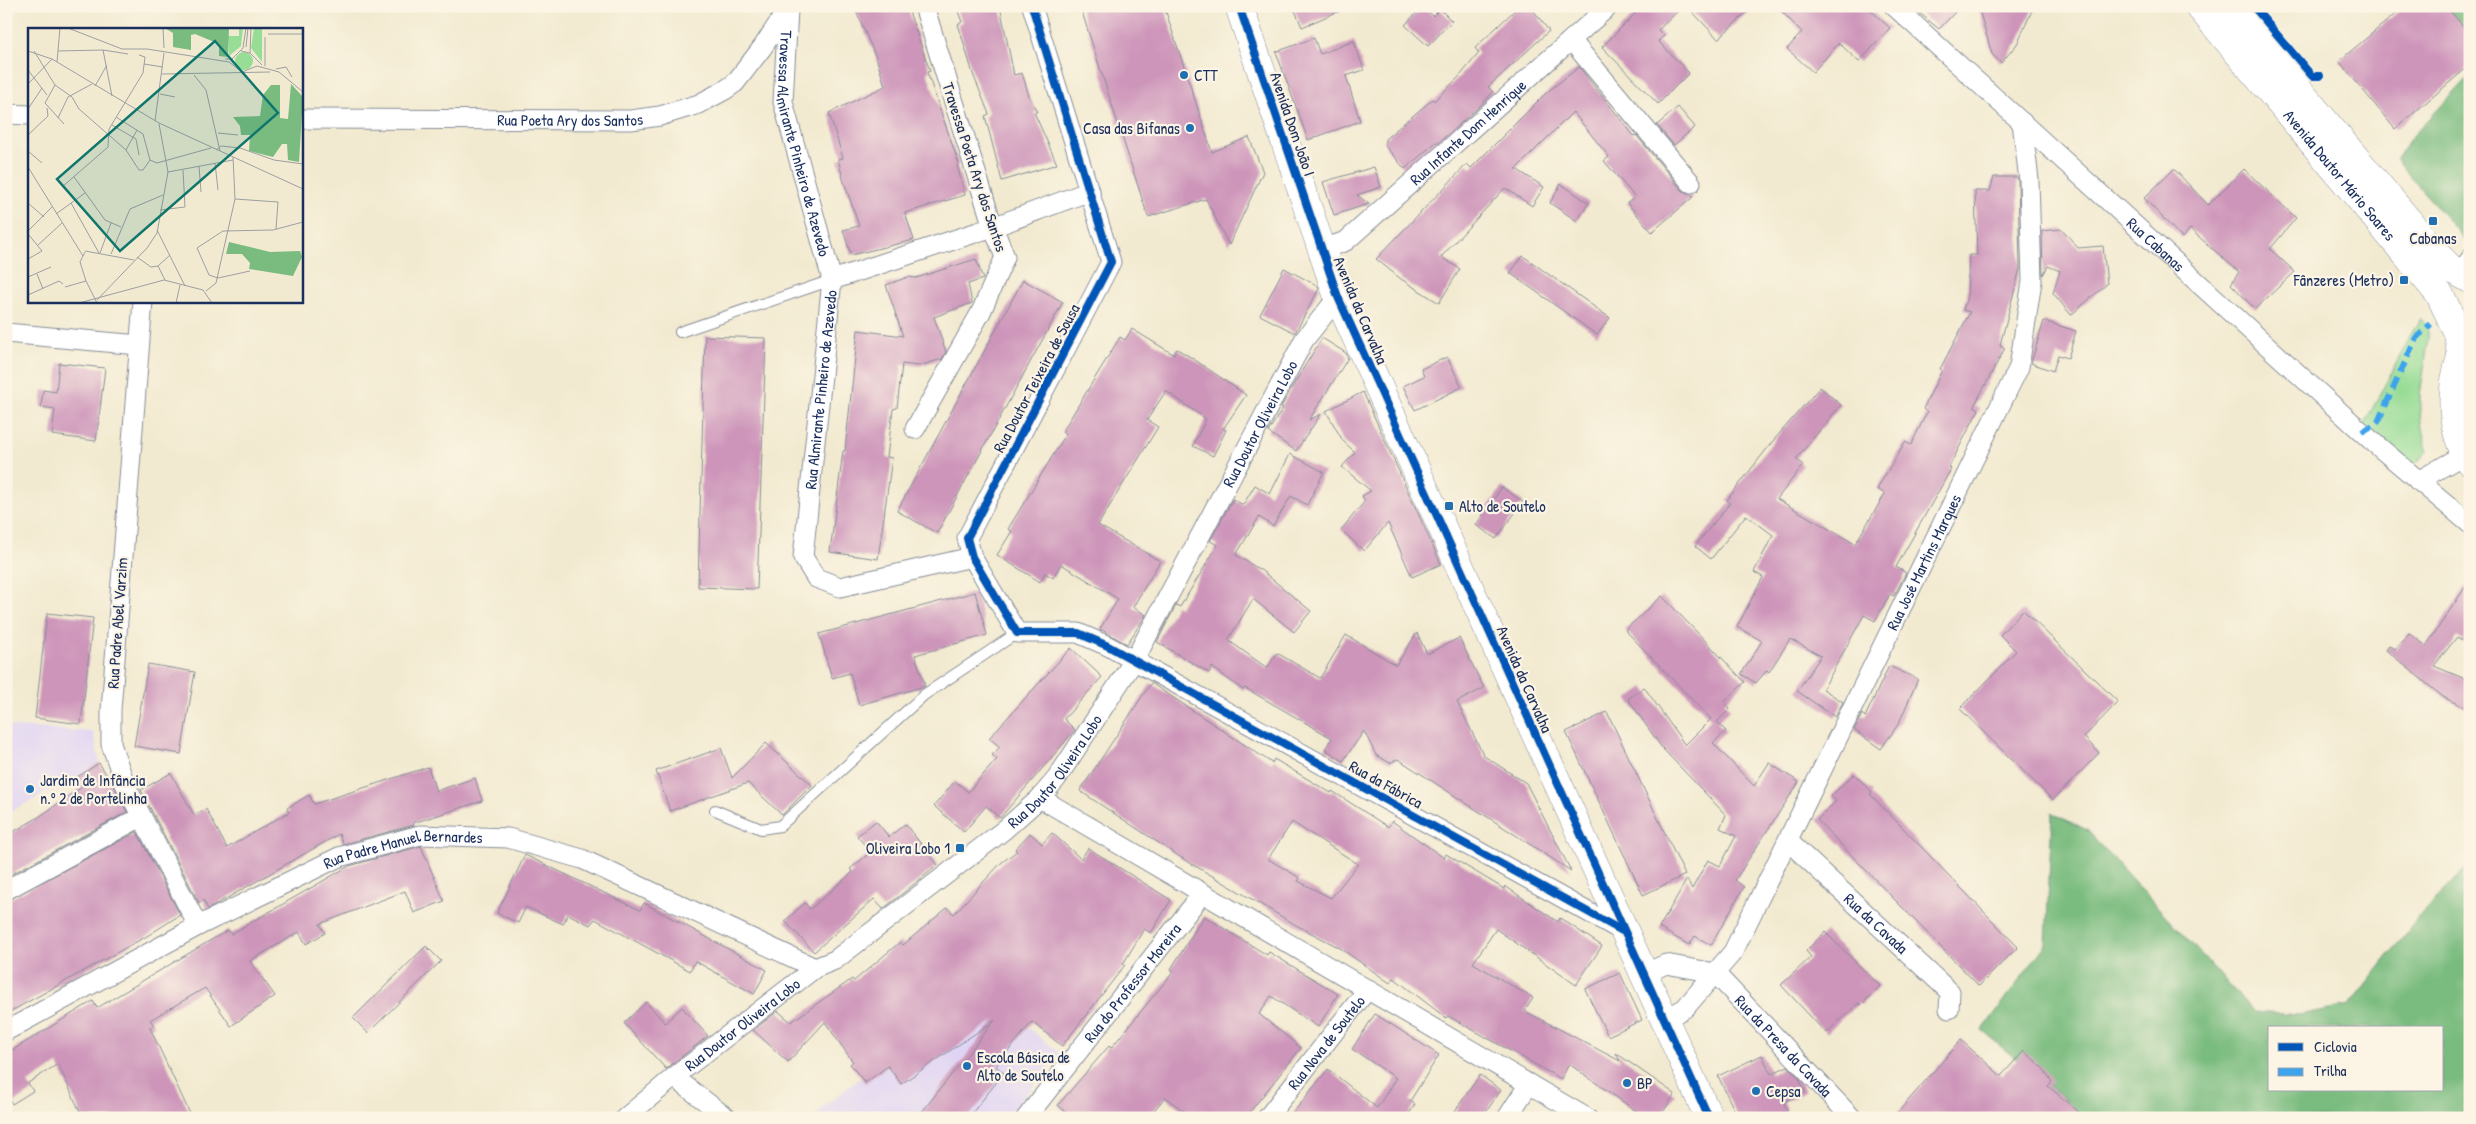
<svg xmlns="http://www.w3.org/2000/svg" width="2476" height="1124" viewBox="0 0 2476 1124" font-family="'Patrick Hand',sans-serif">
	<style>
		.built { fill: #e0d4f4 }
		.green { fill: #98dd96; stroke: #5a867a }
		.forest { fill: #7abc7f; stroke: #4a766e; fill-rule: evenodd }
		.building { fill: #cd95ba; fill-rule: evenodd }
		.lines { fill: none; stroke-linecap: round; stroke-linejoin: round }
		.lane-casing { stroke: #868c97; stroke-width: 12 }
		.street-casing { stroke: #868c97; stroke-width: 21 }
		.secondary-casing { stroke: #868c97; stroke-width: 29 }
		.lane { stroke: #fff; stroke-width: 10 }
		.street { stroke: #fff; stroke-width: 19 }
		.secondary { stroke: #fff; stroke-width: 28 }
		.quiet { stroke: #3da3ed; stroke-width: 6; stroke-dasharray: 12 6; stroke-linecap: butt }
		.cycleway-casing { stroke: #fcf5e5; stroke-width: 11 }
		.cycleway { stroke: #0057b8; stroke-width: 8 }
		.poi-dot { fill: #1f6fb2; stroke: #fcf5e5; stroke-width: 2 }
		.labels { text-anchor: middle; stroke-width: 4.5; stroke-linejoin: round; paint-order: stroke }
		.poi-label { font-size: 16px; fill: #1b2f5e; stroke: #fcf5e5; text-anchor: start }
		.street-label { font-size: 16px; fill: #1b2f5e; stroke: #fcf5e5 }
		.inset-road { fill: none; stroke: #9c9fa2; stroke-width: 1 }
		.view { fill: #0f766e; fill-opacity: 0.15; stroke: #0f766e; stroke-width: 2.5 }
		.inset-edge { fill: none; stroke: #1b2f5e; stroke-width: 2.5 }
	</style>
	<rect width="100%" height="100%" fill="#fcf5e5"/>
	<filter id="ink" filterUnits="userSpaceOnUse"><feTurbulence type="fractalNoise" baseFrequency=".02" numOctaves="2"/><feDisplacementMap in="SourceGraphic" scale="10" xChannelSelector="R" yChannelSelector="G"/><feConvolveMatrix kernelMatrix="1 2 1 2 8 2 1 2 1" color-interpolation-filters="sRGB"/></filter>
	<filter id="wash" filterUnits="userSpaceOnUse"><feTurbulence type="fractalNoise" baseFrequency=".0096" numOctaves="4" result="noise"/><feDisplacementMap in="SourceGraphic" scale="20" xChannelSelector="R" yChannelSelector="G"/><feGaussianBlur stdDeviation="1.12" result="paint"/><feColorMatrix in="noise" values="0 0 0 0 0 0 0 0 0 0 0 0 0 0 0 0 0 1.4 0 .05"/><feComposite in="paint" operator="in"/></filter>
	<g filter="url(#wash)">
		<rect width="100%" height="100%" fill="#f2ead0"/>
		<g class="built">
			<polygon points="6,726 93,732 100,764 6,814"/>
			<polygon points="989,997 1060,1053 1008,1118 814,1118 820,1110 860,1078 862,1080"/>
		</g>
		<path class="green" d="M2420 318C2422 321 2426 324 2427 327 2431 339 2421 381 2420 397 2419 415 2422 435 2428 451L2414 464 2364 425Z"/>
		<g class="forest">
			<polygon points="2446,6 2470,6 2470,34"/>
			<polygon points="2470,75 2470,235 2465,240 2396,160 2410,139"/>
			<path d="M2052 813 2087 830 2254 1012 2300 1015 2350 1005 2422 913 2470 864V1118H2060L2066 1100 1982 1031 2046 944ZM2270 1028H2442V1090H2270Z"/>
		</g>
		<g id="blocks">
			<g class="building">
				<polygon points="854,6 907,6 930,71 927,72 959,164 957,165 965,195 905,213 914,240 851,255 843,230 859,226 843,179 838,159 843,158 829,113 885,86 877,60"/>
				<polygon points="956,6 1000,6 1014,75 1022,73 1029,96 1037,112 1034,112 1057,164 1002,181 985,116 989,114 973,74 958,24 962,22"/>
				<polygon points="1080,6 1164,6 1212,152 1249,137 1263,172 1229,245 1206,199 1148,217"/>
				<polygon points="1293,6 1351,6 1302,27"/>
				<polygon points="1423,6 1433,16 1440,9 1452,21 1428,46 1405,25"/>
				<polygon points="1519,6 1530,6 1549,31 1488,87 1493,92 1480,106 1438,143 1436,142 1405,169 1385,146 1385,139 1433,99 1434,101 1459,77 1479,53 1475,48"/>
				<polygon points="1643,6 1683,6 1658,30 1664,36 1658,41 1689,73 1658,104 1602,47"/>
				<polygon points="1687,6 1754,6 1718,39"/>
				<polygon points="1776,6 1866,6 1890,28 1859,62 1839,43 1813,72 1787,49 1802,32"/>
				<polygon points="1911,6 1961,6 1939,29"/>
				<polygon points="1978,6 2034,6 2017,44 2001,63 1992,54"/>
				<polygon points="2405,6 2446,6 2470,34 2470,65 2395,129 2339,61"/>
				<polygon points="1314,38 1320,54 1354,41 1364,70 1346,76 1360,121 1308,140 1276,52"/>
				<polygon points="1579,67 1634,136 1636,135 1682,190 1693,197 1652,232 1627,203 1635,197 1604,161 1609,157 1573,112 1516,169 1544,187 1532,206 1505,188 1441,257 1460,269 1439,303 1401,279 1376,259 1467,164 1471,168 1546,93"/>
				<polygon points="1678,107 1695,127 1674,145 1657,125"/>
				<polygon points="1374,167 1381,187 1357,195 1369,204 1334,215 1323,182"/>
				<polygon points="2174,169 2208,205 2244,169 2296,218 2270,249 2295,272 2255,309 2231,284 2239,272 2190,229 2182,238 2144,198"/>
				<polygon points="1994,177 2017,177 2018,181 2020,269 2000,345 2005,348 1974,406 1979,409 1949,467 1951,469 1896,567 1906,573 1894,596 1890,594 1875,621 1864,615 1823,689 1843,702 1835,717 1797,691 1821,656 1790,639 1769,672 1767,670 1756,683 1741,674 1762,641 1737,627 1763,577 1754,572 1773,535 1746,515 1711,559 1695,546 1730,503 1727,500 1773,441 1820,387 1841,405 1796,459 1803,465 1777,499 1855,544 1885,494 1877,489 1905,442 1911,445 1927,412 1923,409 1942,370 1940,369 1970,312 1963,310 1967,297 1969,255 1977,255 1975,191 1990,191"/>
				<polygon points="1561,184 1589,203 1577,221 1550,203"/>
				<polygon points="2062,229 2078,248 2103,246 2107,284 2071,315 2053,293 2060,271 2048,266 2043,275 2042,231"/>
				<polygon points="1523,256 1610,318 1597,335 1510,273"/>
				<polygon points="976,259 983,279 968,284 972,303 934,317 946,352 942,359 919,366 902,364 897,408 893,409 887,457 892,458 878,559 830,552 843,451 845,451 858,330 903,336 886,285 908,277 916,278"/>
				<polygon points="1284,268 1318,286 1319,289 1295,333 1260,315"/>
				<polygon points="1023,280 1063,302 937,533 897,511"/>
				<polygon points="2044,321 2076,331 2068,358 2058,355 2053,371 2031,363"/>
				<polygon points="1132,329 1173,354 1177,349 1192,358 1246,395 1223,429 1226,430 1213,456 1193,446 1206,419 1166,391 1147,420 1158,427 1098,525 1160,561 1133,607 1146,615 1127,644 1100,629 1118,599 1061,564 1053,578 1045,573 1040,582 997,555 1012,531 1008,529 1066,434 1062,432 1120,337 1125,340"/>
				<polygon points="705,336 766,338 757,589 698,587"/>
				<polygon points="1322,338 1346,353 1348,358 1309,420 1321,414 1296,451 1268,432 1283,408 1281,407 1295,382"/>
				<polygon points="1447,357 1462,387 1415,410 1403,386 1424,376 1421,369"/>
				<polygon points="59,363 105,368 96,441 52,435 55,409 41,407 43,390 56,392"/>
				<polygon points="1363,392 1441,564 1412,577 1388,523 1364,551 1341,530 1365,501 1362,496 1371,491 1342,467 1355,452 1343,441 1326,411"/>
				<polygon points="1290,454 1324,472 1307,505 1291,496 1273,526 1259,517 1236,555 1262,571 1311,611 1294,632 1253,599 1228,640 1267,668 1277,653 1320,678 1346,635 1396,665 1417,633 1427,654 1459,638 1484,688 1457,702 1484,756 1526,783 1571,871 1398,759 1390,763 1376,755 1364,731 1343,761 1325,749 1332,738 1245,688 1243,690 1212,667 1209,673 1157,642 1176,605 1180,607 1218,545 1210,541 1233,499 1243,505 1255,485 1270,494"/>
				<polygon points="1502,487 1523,502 1496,539 1476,525"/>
				<polygon points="2470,580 2470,645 2457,637 2434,666 2470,681 2470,710 2443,697 2386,650 2389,646 2395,649 2409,633 2426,646"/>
				<polygon points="975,592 987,635 915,655 925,686 859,705 850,673 832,678 819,634"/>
				<polygon points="1662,596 1745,682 1724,702 1730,709 1717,722 1726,731 1713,743 1754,786 1769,763 1799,782 1735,880 1744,887 1711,945 1695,936 1689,945 1659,928 1687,879 1692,889 1708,860 1720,866 1736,836 1720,828 1726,815 1662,748 1628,699 1644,687 1685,745 1711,719 1625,630"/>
				<polygon points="2023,610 2118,702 2084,737 2099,753 2053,800 1960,709 2016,651 2000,635"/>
				<polygon points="47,613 93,618 81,724 35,718"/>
				<polygon points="1071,648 1102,677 1064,719 1075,730 1000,818 986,806 964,832 934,806 955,781 968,792 997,759 992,755 1000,747 989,738"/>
				<polygon points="148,664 195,672 181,754 134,746"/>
				<polygon points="1889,666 1918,679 1899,723 1881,749 1854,730 1862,714 1865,717"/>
				<path d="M1151 683 1272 763 1274 759 1331 793 1332 791 1388 827 1392 821 1444 858 1446 854 1504 889 1505 886 1558 922 1560 918 1602 946 1576 985 1496 929 1473 963 1533 998 1525 1011 1620 1061 1616 1053 1675 1094 1659 1118H1646L1569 1064 1561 1079 1448 1016 1446 1018 1394 978 1390 983 1340 948 1296 925 1180 857 1080 791ZM1292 822 1358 864 1331 898 1298 881 1300 878 1268 859Z"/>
				<polygon points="1607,712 1685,875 1643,895 1566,732"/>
				<polygon points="766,743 812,785 782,815 748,783 670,811 656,771 721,748 732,778"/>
				<polygon points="99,763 113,784 127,812 6,877 6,836 39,817 82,787 76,778"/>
				<polygon points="428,767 436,791 475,778 482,801 413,823 414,825 343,844 339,834 208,909 203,900 199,903 141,790 171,773 194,815 206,809 227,848 289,812 287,808 309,795 314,804"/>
				<polygon points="1854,774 1872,792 1870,794 2018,947 1979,986 1817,820 1836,801 1831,796"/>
				<polygon points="876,821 889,837 905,824 938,865 883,909 874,899 814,952 785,921 805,903 810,909 853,872 850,869 871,852 857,836"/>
				<polygon points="137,832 180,915 147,936 6,1014 6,901"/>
				<polygon points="1030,833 1042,844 1052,833 1081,859 1088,848 1171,900 1151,933 1144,929 1123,964 1125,965 1062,1046 1032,1022 996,1066 1004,1073 968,1118 917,1118 995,1020 901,1084 888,1066 865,1083 850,1064 853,1062 825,1022 788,1062 753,1030 778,1011 791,1022 852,979 854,981 900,942 903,945 947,908 954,914 1001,863 1017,851 1015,849"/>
				<polygon points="421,846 444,901 414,913 405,891 320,924 325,933 306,944 299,932 250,961 275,996 231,1026 205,988 150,1020 154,1025 150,1028 192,1118 83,1118 58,1064 28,1083 33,1091 12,1104 6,1095 6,1054 93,1001 97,1008 228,930 231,934 349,866"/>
				<polygon points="525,855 640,910 644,903 767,970 754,994 695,961 690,971 595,919 590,925 568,914 563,924 526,907 518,923 497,913"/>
				<polygon points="1204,916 1267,955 1269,952 1338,994 1318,1027 1271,996 1259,1014 1301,1048 1245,1118 1193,1118 1165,1097 1148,1118 1072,1118 1058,1105 1109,1046 1111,1048 1174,971 1171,969"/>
				<polygon points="1825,932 1880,986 1861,1005 1859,1003 1826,1033 1781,985 1811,957 1806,951"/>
				<polygon points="426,946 441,961 368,1033 353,1018"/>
				<polygon points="1620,973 1642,1020 1608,1036 1585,989"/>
				<polygon points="646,1002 665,1023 682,1007 708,1036 666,1069 624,1023"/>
				<polygon points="1375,1014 1439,1055 1410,1101 1415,1104 1407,1118 1289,1118 1328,1069 1377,1108 1396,1078 1352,1049"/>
				<polygon points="1961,1040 2001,1076 2024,1051 2043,1068 2052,1082 2048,1086 2086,1118 1893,1118"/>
				<polygon points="1762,1055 1771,1074 1788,1066 1799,1078 1805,1092 1784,1102 1787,1111 1772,1118 1738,1118 1718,1076"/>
				<polygon points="1480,1075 1501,1090 1482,1118 1450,1118"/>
			</g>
		</g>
	</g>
	<g filter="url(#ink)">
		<use href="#blocks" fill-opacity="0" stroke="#868c97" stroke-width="1"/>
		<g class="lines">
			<defs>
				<g id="lane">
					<polyline points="2456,271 2470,252"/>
					<polyline points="680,332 832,280"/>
					<polyline points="715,810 761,829 780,826 924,695 1017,633"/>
				</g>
				<g id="street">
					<polyline points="1032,6 1111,262 967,538 972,557 1017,633 1078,633 1108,646 1624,932"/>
					<path id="s1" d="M1894 6 2373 442 2470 524"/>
					<path id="s2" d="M788 10 783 102 832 280"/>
					<polyline points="1571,40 1691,183"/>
					<polyline points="6,114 29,115"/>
					<path id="s3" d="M301 119 631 120 660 116 699 104 725 90 735 83 762 48 790 6"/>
					<path id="s4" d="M1321 250 1346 241 1609 6"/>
					<polyline points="143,301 111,710 111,744 125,784 198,926"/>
					<polyline points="6,333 139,345"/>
					<polyline points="915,429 981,312 1005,257 993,227 924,6"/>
					<polyline points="2418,481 2465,454"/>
					<path id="s5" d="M972 557 840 587 816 578 803 557 832 280 993 227 1090 191"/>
					<polyline points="1040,798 1587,1118"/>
					<path id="s6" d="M1789 842 1950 992 1949 1009"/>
					<polyline points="6,890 141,817"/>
					<path id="s7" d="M1644 974 1666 964 1715 973 1852 1118"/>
					<path id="s8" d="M1664 1020 1685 1008 1733 952 2019 367 2032 281 2029 180 2022 122"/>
					<path id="s9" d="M6 1031 198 926 339 857 420 835 508 838 582 859 815 968"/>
					<polyline points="674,1077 727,1118"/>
					<path id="s10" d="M625 1118 674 1077 815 968 835 960 1004 830 1040 798 1057 778 1135 659 1304 340 1338 297"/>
					<path id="s11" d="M1026 1118 1202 894"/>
					<path id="s12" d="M1267 1118 1367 990"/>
					<polyline points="1507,1118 1529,1084"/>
				</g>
				<g id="secondary">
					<polyline points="1239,6 1338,297 1709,1118"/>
					<path id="s13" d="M2199 6 2440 295 2458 333 2461 355"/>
					<polyline points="2228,6 2437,255 2450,268 2470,279"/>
					<path d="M2469 339C2449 378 2447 424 2470 462"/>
				</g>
			</defs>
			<use href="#lane" class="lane-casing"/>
			<use href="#street" class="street-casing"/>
			<use href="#secondary" class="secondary-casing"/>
			<use href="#lane" class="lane"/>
			<use href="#street" class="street"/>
			<use href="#secondary" class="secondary"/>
			<polyline class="quiet" points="2362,432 2378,422 2416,338 2431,324"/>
			<defs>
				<g id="cycleway">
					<polyline points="1032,6 1111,262 967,538 972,557 1017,633 1078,633 1108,646 1624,932"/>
					<polyline points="1239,6 1338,297 1709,1118"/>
					<polyline points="2253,6 2312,76 2320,76"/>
				</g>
			</defs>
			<use href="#cycleway" class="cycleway-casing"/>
			<use href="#cycleway" class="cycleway"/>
		</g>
	</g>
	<g class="poi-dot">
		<circle cx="1184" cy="75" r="5"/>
		<circle cx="1190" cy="128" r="5"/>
		<rect x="2428" y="216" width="10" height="10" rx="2.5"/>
		<rect x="2399" y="275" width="10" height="10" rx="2.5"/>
		<rect x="1444" y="501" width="10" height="10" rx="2.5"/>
		<circle cx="30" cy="789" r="5"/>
		<rect x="955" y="843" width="10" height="10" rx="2.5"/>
		<circle cx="967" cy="1066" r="5"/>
		<circle cx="1627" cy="1083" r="5"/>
		<circle cx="1756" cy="1091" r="5"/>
	</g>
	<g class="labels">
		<g class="poi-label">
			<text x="1194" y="81">CTT</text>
			<text x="1180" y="134" text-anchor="end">Casa das Bifanas</text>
			<text x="2433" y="244" text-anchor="middle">Cabanas</text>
			<text x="2394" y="286" text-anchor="end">Fânzeres (Metro)</text>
			<text x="1459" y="512">Alto de Soutelo</text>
			<text x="40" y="786">Jardim de Infância<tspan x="40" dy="18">n.º 2 de Portelinha</tspan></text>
			<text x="950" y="854" text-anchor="end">Oliveira Lobo 1</text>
			<text x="977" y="1063">Escola Básica de<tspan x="977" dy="18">Alto de Soutelo</tspan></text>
			<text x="1637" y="1089">BP</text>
			<text x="1766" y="1097">Cepsa</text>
		</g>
		<g class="street-label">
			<text dy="6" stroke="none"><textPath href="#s3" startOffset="269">Rua Poeta Ary dos Santos</textPath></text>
			<text transform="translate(1293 124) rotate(71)" y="6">Avenida Dom João I</text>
			<text dy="6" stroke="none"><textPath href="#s4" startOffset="190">Rua Infante Dom Henrique</textPath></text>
			<text dy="6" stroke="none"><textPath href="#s2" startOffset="136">Travessa Almirante Pinheiro de Azevedo</textPath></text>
			<text transform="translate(975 167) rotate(72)" y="6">Travessa Poeta Ary dos Santos</text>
			<text dy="6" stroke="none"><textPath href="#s13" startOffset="220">Avenida Doutor Mário Soares</textPath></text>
			<text dy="6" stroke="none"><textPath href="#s1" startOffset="354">Rua Cabanas</textPath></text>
			<text transform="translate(1361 310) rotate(67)" y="6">Avenida da Carvalha</text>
			<text transform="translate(1036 378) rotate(-62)" y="6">Rua Doutor Teixeira de Sousa</text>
			<text dy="6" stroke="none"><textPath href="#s5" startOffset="354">Rua Almirante Pinheiro de Azevedo</textPath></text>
			<text dy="6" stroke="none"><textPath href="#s10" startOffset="960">Rua Doutor Oliveira Lobo</textPath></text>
			<text dy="6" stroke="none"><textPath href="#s8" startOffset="532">Rua José Martins Marques</textPath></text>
			<text transform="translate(117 623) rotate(-86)" y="6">Rua Padre Abel Varzim</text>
			<text transform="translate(1525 679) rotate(66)" y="6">Avenida da Carvalha</text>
			<text dy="6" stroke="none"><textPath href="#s10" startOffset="555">Rua Doutor Oliveira Lobo</textPath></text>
			<text transform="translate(1386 784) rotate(29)" y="6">Rua da Fábrica</text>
			<text dy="6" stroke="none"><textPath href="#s9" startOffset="441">Rua Padre Manuel Bernardes</textPath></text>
			<text dy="6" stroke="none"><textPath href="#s6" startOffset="119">Rua da Cavada</textPath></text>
			<text dy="6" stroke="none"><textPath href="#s11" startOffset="172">Rua do Professor Moreira</textPath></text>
			<text dy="6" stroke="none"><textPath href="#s10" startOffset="150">Rua Doutor Oliveira Lobo</textPath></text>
			<text dy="6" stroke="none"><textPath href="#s12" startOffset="96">Rua Nova de Soutelo</textPath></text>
			<text dy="6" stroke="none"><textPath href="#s7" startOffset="174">Rua da Presa da Cavada</textPath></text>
		</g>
	</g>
	<g transform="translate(28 28)">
		<rect width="275" height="275" fill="#f2ead0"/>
		<path d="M211 0H215L213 18 201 28 200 8H211ZM226 0H234V34L223 20ZM207 33a9 9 0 1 1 18 0a9 9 0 1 1-18 0Z" fill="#98dd96"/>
		<path d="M137 0H201L200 29 191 28V16L167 6 163 7V22L145 19V5ZM263 56 275 69 271 134 260 132 259 116H254L245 129 221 123 222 107H213L212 98 205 89 232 88 235 67 243 57H252V90L260 91ZM201 214 242 224 272 223 274 229 265 248 221 241 222 235 214 226H198Z" fill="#7abc7f"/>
		<path class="inset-road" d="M40 0 94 21H119L201 34 214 44 229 38 251 44 275 64M135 0 136 20M240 6H275M237 9V38M218 19 220 0M75 22 100 26M0 23 24 31 131 95 275 161M6 23 27 57 17 75 36 96M30 23 75 22 84 68M213 23 222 25 234 37M222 25 223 0M197 31H204L215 20 218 0M29 34 32 0M116 36 135 39M248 41 258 39 264 49M0 42 19 67M134 46 242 44M166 47 178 62 192 123M0 56 24 31M27 57 44 69 51 81 98 122M67 58 79 37M132 66 147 69M0 81 14 60M88 89 115 106 122 132 129 135 183 120M30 90 40 69 64 56M127 93 136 25M84 97 108 111 111 127M109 102 98 122 111 142H115L122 132M190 105 210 107M0 107 20 88 19 80M188 122 193 118 212 120 246 132 275 136M0 123 14 135M187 135 190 162M171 138 173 164M0 139 55 228 57 224M140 144 205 132M46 149 77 192 93 199M34 159 80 119 81 101 115 45 117 29 111 27M207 171 250 174 248 201M0 175 16 189M43 175 71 225M132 182 157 179 155 142M28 186 57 165M129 202 157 258M0 203 24 179M0 206 14 223 0 231M10 217 34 195M57 223 106 232M72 225 83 195M83 226 102 181 135 167M55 228 52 234 58 253 69 275M109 229 123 239 130 238 142 227M130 238 137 252M222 243 190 250 181 247 169 220 195 203 245 202 275 194M9 246 15 261M0 249 23 239M37 259 58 253M178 263 188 255 207 171 205 129M0 267 31 253 35 256M69 272 119 220 129 205 140 144 131 96M51 275 136 252 175 262 184 275M148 275 152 257"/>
		<path class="view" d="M187 13 250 85 92 223 29 151Z"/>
		<rect width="275" height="275" class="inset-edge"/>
	</g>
	<rect width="2476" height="1124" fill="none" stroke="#fcf5e5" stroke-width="25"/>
	<rect x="2268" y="1026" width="175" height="65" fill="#fcf5e5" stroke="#a2a6af"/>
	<rect x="2278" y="1043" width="25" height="8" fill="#0057b8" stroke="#a2a6af"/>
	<text x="2314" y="1052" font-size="15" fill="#1b2f5e">Ciclovia</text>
	<rect x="2278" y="1068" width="25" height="8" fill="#3da3ed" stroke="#a2a6af"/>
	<text x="2314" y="1076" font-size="15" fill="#1b2f5e">Trilha</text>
</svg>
